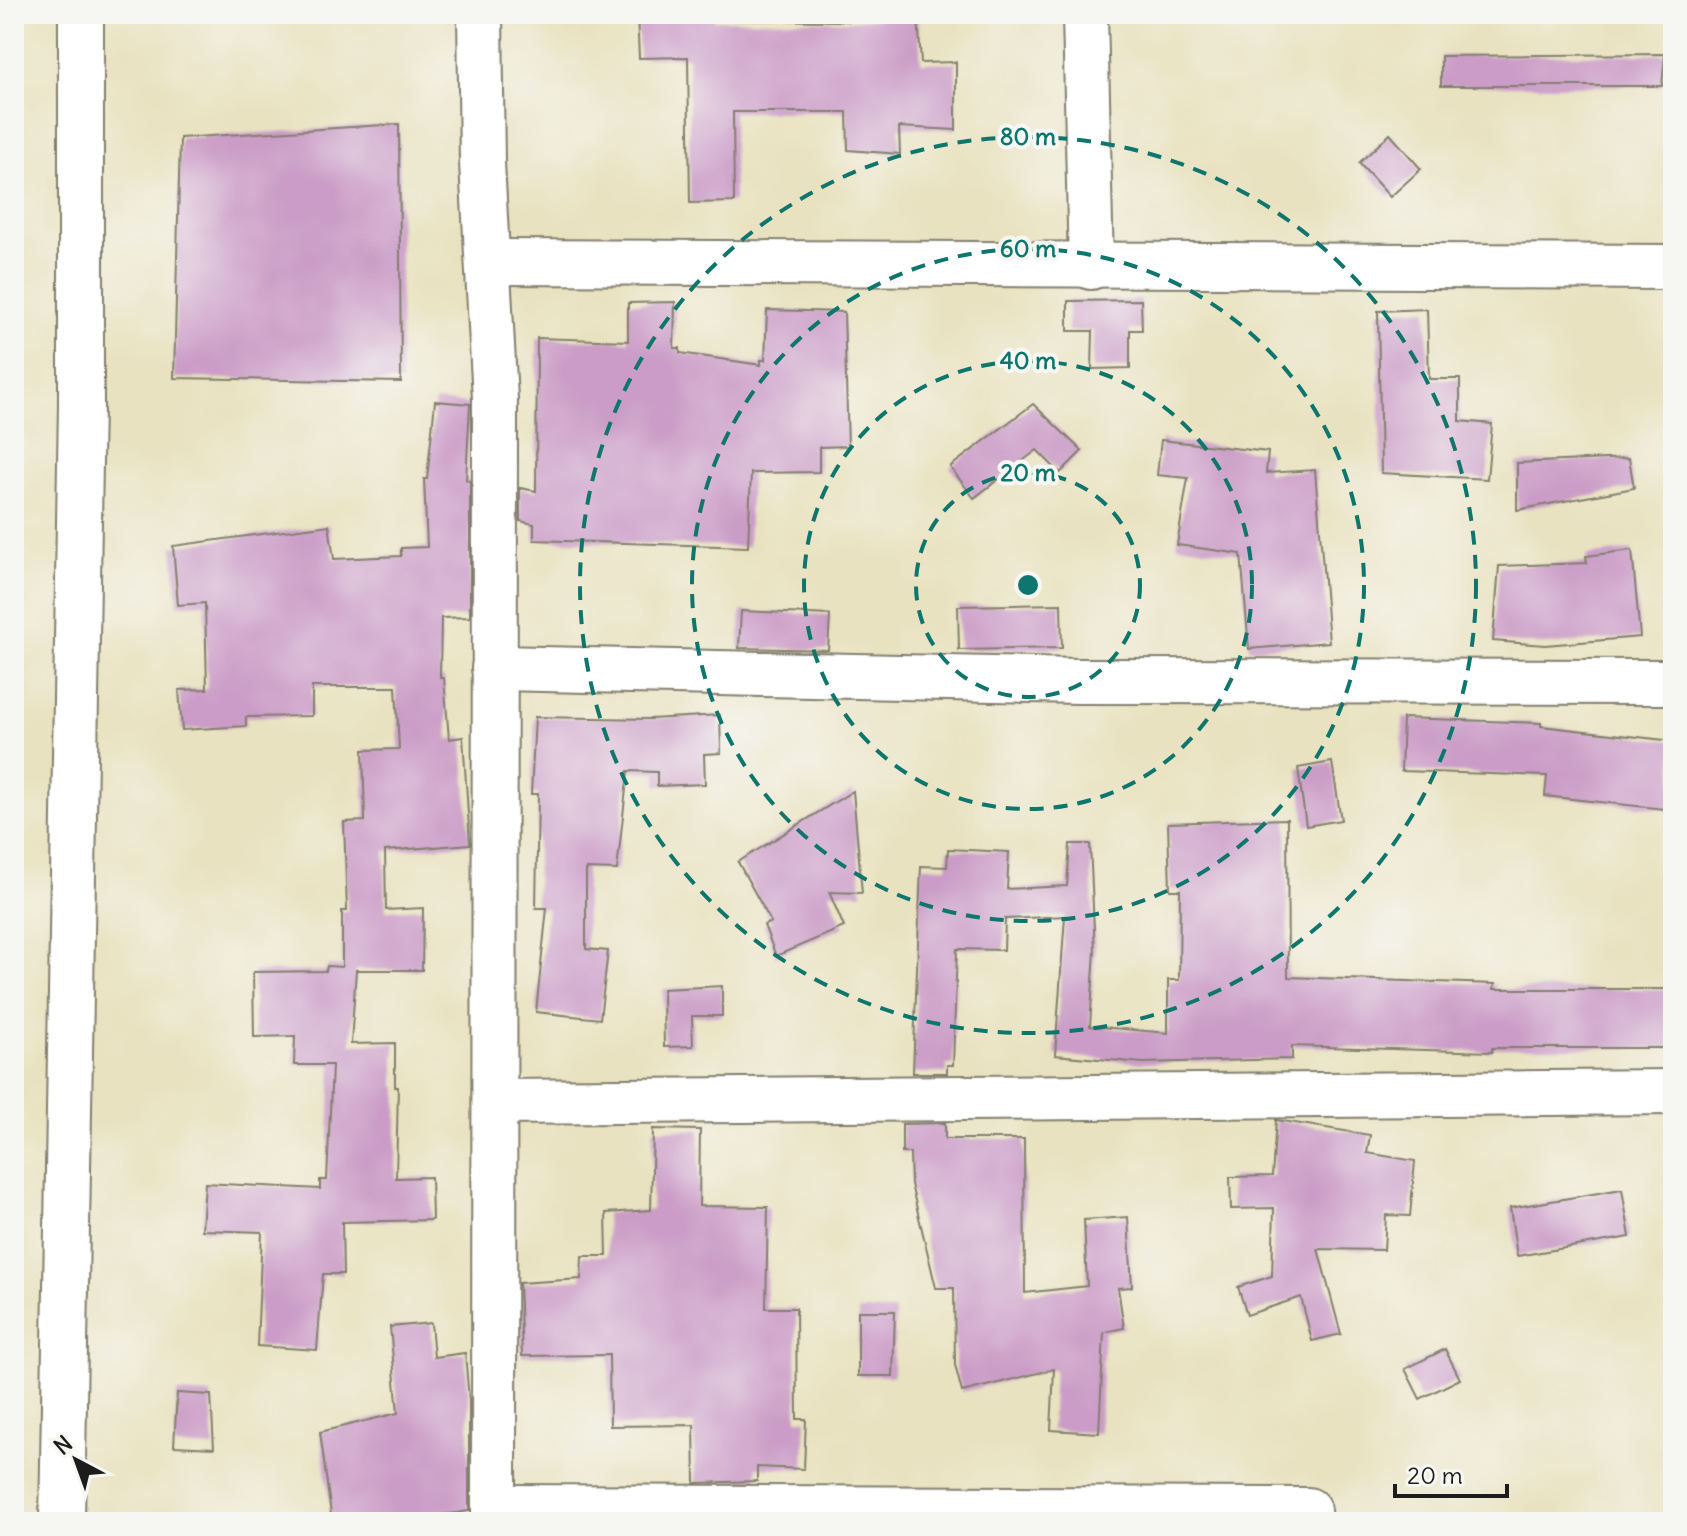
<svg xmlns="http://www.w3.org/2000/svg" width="1687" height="1536" viewBox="0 0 1687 1536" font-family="Delius,sans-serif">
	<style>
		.building { fill: #cb9cc7 }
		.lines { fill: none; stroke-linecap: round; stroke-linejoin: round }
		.minor-casing { stroke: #827f6e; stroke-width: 48 }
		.minor { stroke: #fff; stroke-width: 44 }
		.ring { fill: none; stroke: #0f766e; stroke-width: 4; stroke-dasharray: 14 10 }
		.centre { fill: #0f766e; stroke: #f6f6f2; stroke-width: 4 }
		.ring-label { font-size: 24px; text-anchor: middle; font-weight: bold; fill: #0f766e; stroke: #f6f6f2; stroke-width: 8; stroke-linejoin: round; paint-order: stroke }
	</style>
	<rect width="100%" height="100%" fill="#f6f6f2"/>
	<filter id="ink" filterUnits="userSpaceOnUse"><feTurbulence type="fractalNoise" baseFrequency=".0125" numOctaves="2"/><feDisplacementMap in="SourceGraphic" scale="16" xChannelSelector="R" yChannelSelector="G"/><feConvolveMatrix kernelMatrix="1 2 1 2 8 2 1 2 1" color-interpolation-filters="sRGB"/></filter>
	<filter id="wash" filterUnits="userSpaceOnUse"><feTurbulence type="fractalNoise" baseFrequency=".006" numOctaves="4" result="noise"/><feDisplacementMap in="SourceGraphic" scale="32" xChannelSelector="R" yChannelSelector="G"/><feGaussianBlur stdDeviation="1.8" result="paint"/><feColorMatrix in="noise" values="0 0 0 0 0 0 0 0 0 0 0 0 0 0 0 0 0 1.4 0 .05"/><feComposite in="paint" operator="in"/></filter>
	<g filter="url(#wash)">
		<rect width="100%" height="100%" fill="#e9e2c0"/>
		<g id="blocks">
			<g class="building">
				<polygon points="637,14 714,14 714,20 848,21 918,15 921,63 956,62 956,130 899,127 900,154 848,150 847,112 733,112 734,202 690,203 688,57 639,58"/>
				<polygon points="1665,54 1662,86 1441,86 1441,56"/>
				<polygon points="399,124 401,382 174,378 180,138"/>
				<polygon points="1390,134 1421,169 1390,197 1359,163"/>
				<polygon points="1141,300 1142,330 1130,330 1130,368 1092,369 1093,331 1068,331 1068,301"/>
				<polygon points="675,302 674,348 680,348 680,353 761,365 761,360 765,360 767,310 844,312 848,446 819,447 819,472 751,473 748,547 534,540 534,524 520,521 520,488 536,491 537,338 628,341 628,303"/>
				<polygon points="1427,309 1429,379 1460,379 1460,421 1492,424 1487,479 1381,473 1378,311"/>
				<polygon points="435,401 470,404 466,480 470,481 470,617 441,618 440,678 444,678 449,739 463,737 470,844 385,851 386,910 423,908 422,970 356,970 351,1044 395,1043 395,1087 398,1087 396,1178 431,1177 432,1220 342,1222 343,1274 323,1274 317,1350 257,1346 262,1232 202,1230 205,1183 320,1189 320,1180 327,1180 332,1065 294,1065 295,1036 254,1037 253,972 326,971 327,966 342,967 342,911 347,911 344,822 365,821 363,750 399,749 396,687 312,687 312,716 246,717 246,726 182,730 179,690 207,689 205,603 178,605 173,546 329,525 334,559 401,556 401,548 427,547 424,479 427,479"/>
				<polygon points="1033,404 1082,451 1060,473 1037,450 974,498 950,467"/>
				<polygon points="1161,440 1268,452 1266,473 1315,470 1329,642 1249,649 1241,554 1177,545 1188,478 1157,475"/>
				<polygon points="1629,458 1634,488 1517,510 1517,463"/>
				<polygon points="1632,550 1640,637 1545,645 1493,641 1499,566 1587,563 1586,556"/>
				<polygon points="1061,604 1062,648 959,650 958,606"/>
				<polygon points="741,611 830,615 828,650 739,648"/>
				<polygon points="720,715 721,753 704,754 705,784 657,786 657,772 628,771 617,870 586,869 586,949 608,951 600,1019 536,1012 547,908 536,908 538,794 531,794 535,717 650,719"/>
				<polygon points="1403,718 1541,723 1541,726 1673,741 1673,810 1545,796 1547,776 1401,771"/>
				<polygon points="1332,762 1341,820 1306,826 1298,768"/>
				<polygon points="853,791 862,893 829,892 844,927 776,956 764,925 771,922 738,862"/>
				<polygon points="1287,819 1288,977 1495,984 1494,989 1673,989 1673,1048 1492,1048 1492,1052 1292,1046 1292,1059 1143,1063 1055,1055 1065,916 1005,919 1004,950 957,949 953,1065 947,1065 947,1073 913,1073 921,866 947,867 948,849 1009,852 1007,889 1067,886 1070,844 1090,844 1095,951 1090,1026 1168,1033 1168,980 1179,980 1180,890 1170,890 1168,823"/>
				<polygon points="722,986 722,1016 692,1016 693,1046 664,1047 663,989"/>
				<polygon points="1276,1120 1370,1135 1367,1153 1415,1161 1410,1216 1386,1215 1384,1250 1318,1249 1341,1334 1312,1341 1301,1297 1247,1315 1238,1287 1272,1276 1274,1208 1231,1209 1230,1177 1272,1176"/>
				<polygon points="945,1123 945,1139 1024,1139 1025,1293 1087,1286 1084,1220 1128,1217 1132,1287 1118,1288 1124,1328 1104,1332 1099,1433 1051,1430 1054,1369 962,1392 955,1365 954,1288 936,1288 911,1184 910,1153 902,1153 902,1124"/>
				<polygon points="653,1129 700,1130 699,1206 768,1207 766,1308 796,1308 797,1419 806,1419 804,1469 757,1467 757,1481 695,1483 694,1425 610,1426 609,1355 522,1356 519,1283 581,1279 582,1256 607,1256 606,1213 651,1210"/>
				<polygon points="1622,1189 1630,1237 1517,1256 1510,1208"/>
				<polygon points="858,1311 895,1311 893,1376 858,1376"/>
				<polygon points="431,1323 434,1357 465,1353 469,1400 469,1511 397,1522 332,1522 320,1432 398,1413 390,1327"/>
				<polygon points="1445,1349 1460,1379 1420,1399 1405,1369"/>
				<polygon points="177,1393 211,1395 214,1448 174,1446"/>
			</g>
		</g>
	</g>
	<g filter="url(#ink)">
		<use href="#blocks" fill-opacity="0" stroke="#827f6e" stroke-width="2"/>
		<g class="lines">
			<defs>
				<g id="minor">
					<polyline points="480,14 482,163 495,399 494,1522"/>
					<polyline points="1085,14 1091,267"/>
					<polyline points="488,262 1673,267"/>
					<polyline points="494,668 1079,681 1673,682"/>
					<polyline points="497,1102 1673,1092"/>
					<polyline points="494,1507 1308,1510 1309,1522"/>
					<polyline points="62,1522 81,404 81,14"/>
				</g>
			</defs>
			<use href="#minor" class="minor-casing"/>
			<use href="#minor" class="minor"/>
		</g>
	</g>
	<g class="ring">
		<circle cx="1028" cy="585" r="112"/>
		<circle cx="1028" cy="585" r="224"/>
		<circle cx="1028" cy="585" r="336"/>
		<circle cx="1028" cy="585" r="448"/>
	</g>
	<circle cx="1028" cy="585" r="12" class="centre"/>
	<g class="ring-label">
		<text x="1028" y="145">80 m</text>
		<text x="1028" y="257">60 m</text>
		<text x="1028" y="369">40 m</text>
		<text x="1028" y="481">20 m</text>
	</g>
	<rect width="1687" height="1536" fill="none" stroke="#f6f6f2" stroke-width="48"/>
	<g transform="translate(76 1460) rotate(319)" stroke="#f6f6f2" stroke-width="6" paint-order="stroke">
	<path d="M0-6L14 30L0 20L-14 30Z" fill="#1c1c1c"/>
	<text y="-12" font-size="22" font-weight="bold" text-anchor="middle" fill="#1c1c1c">N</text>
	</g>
	<path d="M1395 1484v12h112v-12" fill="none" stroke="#1c1c1c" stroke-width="4"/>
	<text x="1407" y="1484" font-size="24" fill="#1c1c1c" stroke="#f6f6f2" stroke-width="6" paint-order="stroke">20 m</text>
</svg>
